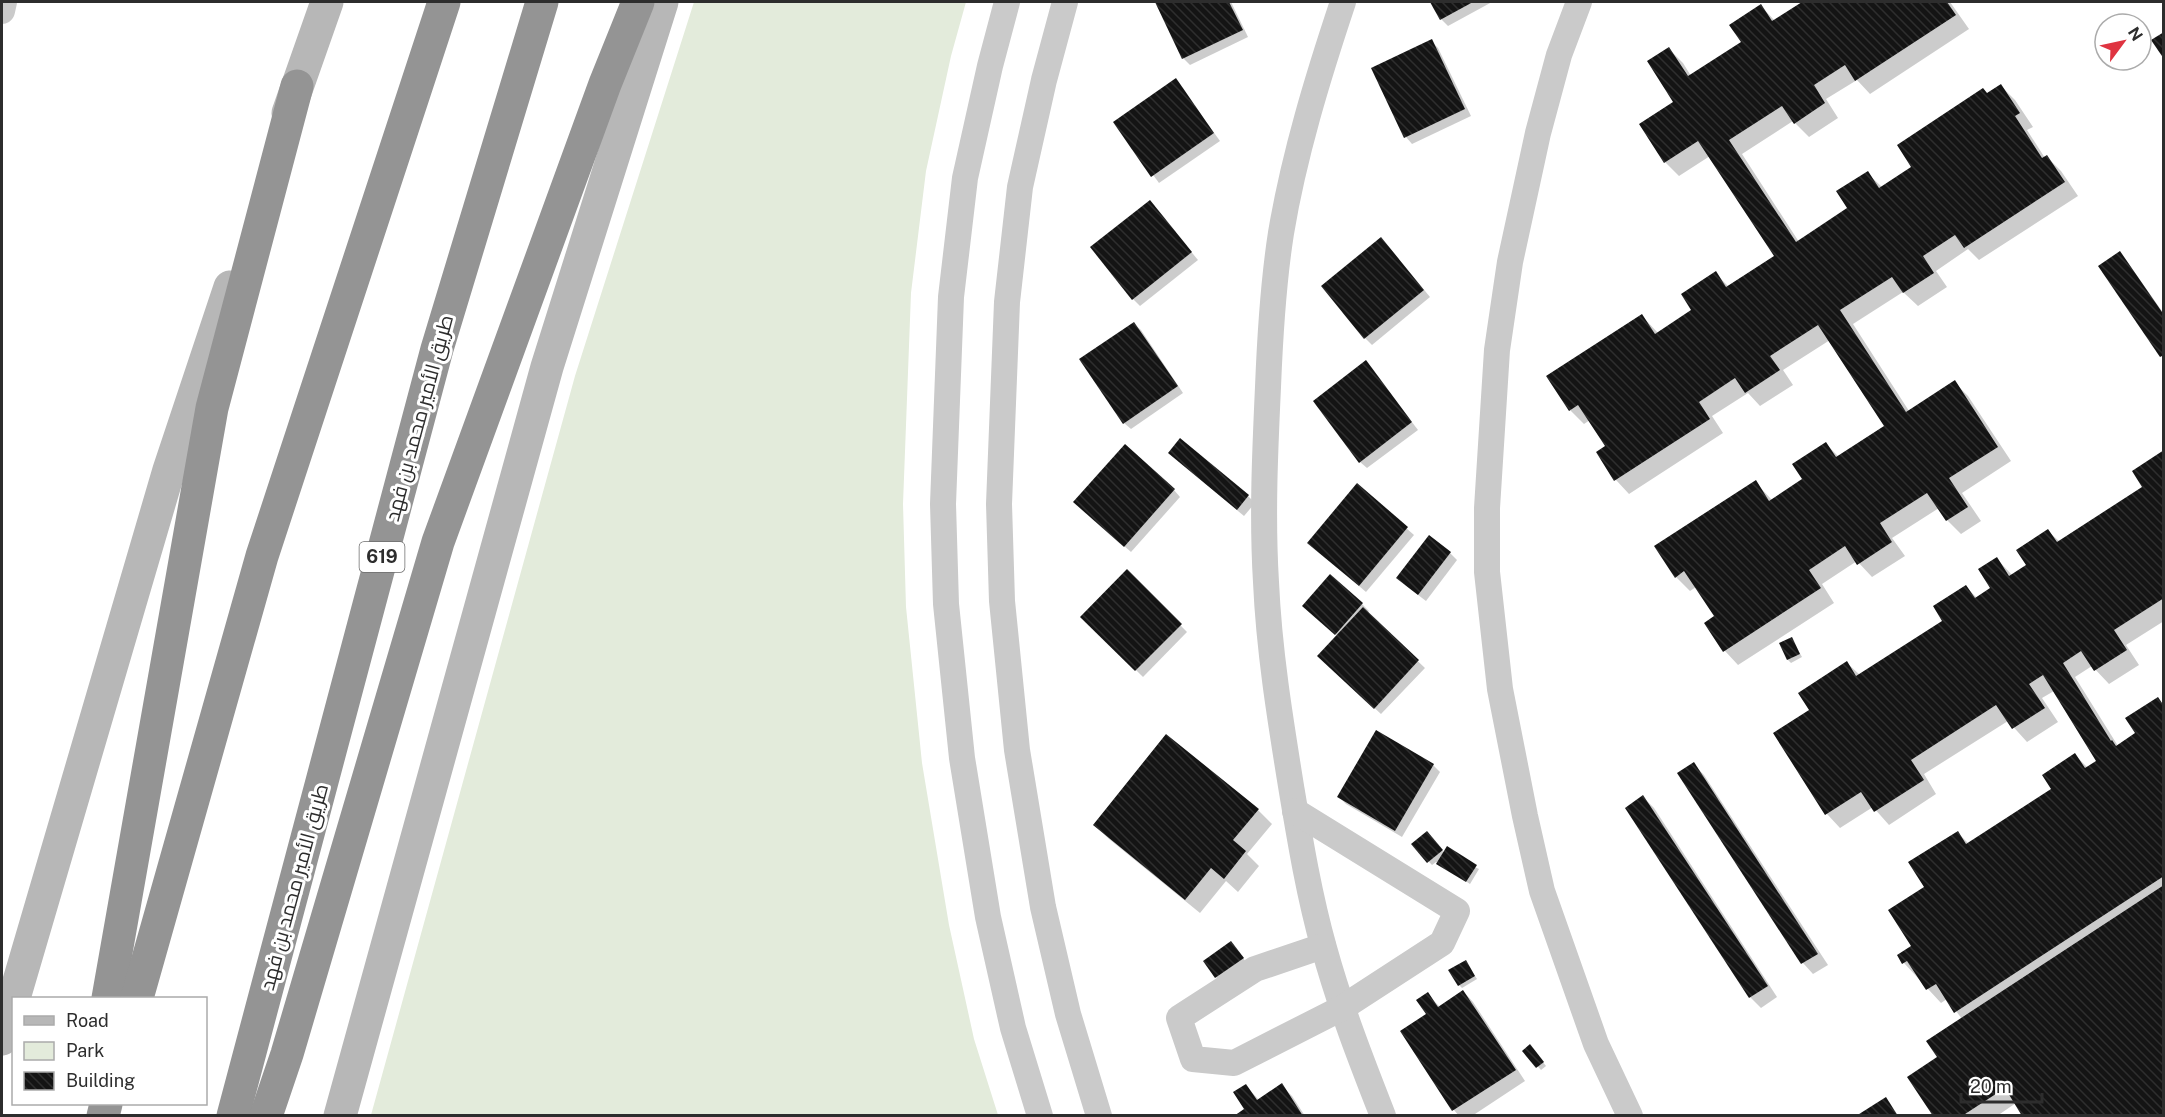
<svg xmlns="http://www.w3.org/2000/svg" width="2165" height="1117" viewBox="0 0 2165 1117" font-family="'Public Sans',Cairo,sans-serif">
	<style>
		.green { fill: #e3ebdb }
		.shadow { fill: #0003 }
		.building { fill: url(#building-back-hatch) }
		.lines { fill: none; stroke-linecap: round; stroke-linejoin: round }
		.street { stroke: #cacaca; stroke-width: 26 }
		.secondary { stroke: #b7b7b7; stroke-width: 33 }
		.highway { stroke: #949494; stroke-width: 33 }
		.labels { text-anchor: middle; stroke-width: 6; stroke-linejoin: round; paint-order: stroke }
		.shield { fill: #fff; stroke: #6c6c6c; stroke-width: 1.5 }
		.shield-label { font-size: 18px; font-weight: bold; fill: #2d2d2d }
		.street-label { font-size: 20px; fill: #2d2d2d; stroke: #fff }
	</style>
	<defs>
		<pattern id="building-back-hatch" width="6" height="6" patternUnits="userSpaceOnUse" patternTransform="scale(1.5)"><rect width="6" height="6" fill="#141414"/><path d="M-1 5l2 2M0 0l6 6M5-1l2 2" fill="none" stroke="#2e2e2e"/></pattern>
	</defs>
	<rect width="100%" height="100%" fill="#fff"/>
	<polygon class="green" points="694,2 966,2 951,56 926,171 911,293 903,504 906,607 922,763 949,925 974,1039 998,1115 371,1115 575,376"/>
	<g class="shadow">
		<polygon points="1156,2 1231,2 1248,37 1190,65 1183,58"/>
		<polygon points="1432,2 1492,2 1448,26 1441,19"/>
		<polygon points="1805,2 1950,2 1969,29 1870,94 1857,80 1826,99 1838,118 1809,137 1793,121 1742,154 1799,242 1849,209 1867,173 1882,187 1913,167 1988,95 2001,86 2015,100 2033,127 2027,130 2045,158 2047,157 2061,171 2078,196 1979,260 1968,249 1936,271 1947,287 1918,306 1903,292 1853,324 1909,411 1954,382 1968,396 2011,461 1962,493 1981,521 1961,534 1947,520 1939,508 1892,538 1905,556 1872,577 1857,561 1822,584 1834,603 1738,665 1725,651 1706,623 1716,617 1696,587 1690,591 1676,577 1755,482 1772,500 1804,480 1826,444 1839,457 1886,427 1830,340 1783,370 1793,385 1760,406 1748,393 1712,416 1723,433 1629,494 1616,480 1598,453 1607,447 1590,420 1584,424 1570,410 1642,316 1658,333 1693,311 1715,273 1729,287 1776,257 1710,156 1679,176 1665,162 1675,102 1669,49 1683,63 1691,76 1743,42 1761,6 1775,21"/>
		<polygon points="1431,41 1438,48 1471,116 1412,144 1406,137"/>
		<polygon points="1176,80 1220,141 1159,183 1115,123"/>
		<polygon points="1150,202 1198,260 1140,306 1133,299"/>
		<polygon points="1388,246 1430,297 1372,345 1365,338"/>
		<polygon points="2120,253 2126,260 2164,314 2164,358"/>
		<polygon points="1134,324 1141,330 1183,393 1131,429 1124,423"/>
		<polygon points="1366,362 1418,430 1367,468 1360,462"/>
		<polygon points="2164,452 2164,621 2126,645 2139,665 2109,684 2092,666 2075,677 2118,746 2137,733 2158,699 2164,705 2164,1116 2016,1103 1997,1116 1934,1116 1939,1058 1962,1019 1947,999 1941,1003 1904,963 1913,947 1927,888 1957,832 1969,844 2053,789 2075,755 2088,768 2098,762 2054,691 2042,698 2058,722 2027,742 2008,721 1924,774 1936,794 1889,825 1873,807 1840,828 1827,814 1775,733 1811,711 1847,663 1860,675 1944,621 1966,587 1977,598 1992,589 1997,559 2012,575 2028,565 2048,531 2060,542 2144,488"/>
		<polygon points="1177,460 1248,496 1255,503 1244,516"/>
		<polygon points="1357,485 1414,535 1366,592 1316,549"/>
		<polygon points="1174,490 1180,497 1131,552 1082,509"/>
		<polygon points="1450,553 1457,560 1426,601 1405,585"/>
		<polygon points="1127,571 1187,632 1143,677 1082,617"/>
		<polygon points="1330,576 1362,604 1369,611 1367,613 1425,668 1381,714 1326,663 1338,636 1311,612"/>
		<polygon points="1792,639 1802,657 1791,663 1788,660"/>
		<polygon points="1693,764 1704,775 1828,965 1813,974 1803,963 1679,774"/>
		<polygon points="1433,765 1440,772 1402,837 1346,804 1339,797"/>
		<polygon points="1643,797 1654,808 1777,997 1761,1008 1750,997 1627,808"/>
		<polygon points="1258,810 1272,824 1247,854 1259,866 1238,892 1226,881 1200,913 1109,839 1095,825"/>
		<polygon points="1427,833 1444,853 1479,869 1470,884 1436,862 1432,865 1413,845"/>
		<polygon points="1234,946 1246,962 1219,980 1216,977"/>
		<polygon points="1468,965 1477,979 1462,988 1459,985"/>
		<polygon points="1463,991 1473,1002 1525,1081 1472,1116 1459,1116 1454,1110 1402,1031 1428,1015 1427,994 1440,1007"/>
		<polygon points="1533,1049 1546,1066 1541,1070 1524,1051"/>
		<polygon points="1281,1085 1292,1096 1305,1116 1237,1116 1246,1109 1246,1086 1259,1100"/>
	</g>
	<g class="building">
		<polygon points="1155,2 1229,2 1243,30 1182,59"/>
		<polygon points="1430,2 1473,2 1440,20"/>
		<polygon points="1802,2 1947,2 1956,15 1855,81 1845,65 1814,85 1825,103 1794,124 1782,106 1729,140 1796,242 1847,208 1836,191 1868,171 1879,188 1911,167 1897,145 1983,88 1987,93 2001,84 2020,113 2015,116 2042,158 2047,155 2065,182 1964,248 1955,235 1923,256 1934,273 1903,293 1892,277 1840,310 1906,412 1955,380 1998,447 1949,478 1968,507 1946,521 1927,493 1880,523 1892,542 1857,565 1845,546 1809,570 1821,588 1723,652 1704,623 1714,616 1684,571 1675,578 1654,546 1756,480 1769,501 1802,479 1792,464 1826,442 1836,457 1884,426 1818,325 1770,356 1780,370 1745,393 1735,378 1699,402 1710,419 1614,481 1596,452 1605,446 1578,405 1569,411 1546,376 1642,314 1655,334 1691,310 1681,294 1716,271 1726,287 1774,256 1698,141 1664,163 1639,124 1673,102 1647,61 1669,47 1688,76 1741,42 1729,25 1761,4 1772,21"/>
		<polygon points="2164,32 2164,59 2151,40"/>
		<polygon points="1432,39 1465,109 1404,138 1371,68"/>
		<polygon points="1176,78 1214,133 1151,177 1113,122"/>
		<polygon points="1150,200 1192,252 1132,300 1090,247"/>
		<polygon points="1381,237 1424,290 1364,339 1321,286"/>
		<polygon points="2120,251 2164,315 2164,355 2160,357 2098,266"/>
		<polygon points="1134,322 1178,386 1123,424 1079,359"/>
		<polygon points="1366,360 1412,422 1359,463 1313,401"/>
		<polygon points="1180,438 1249,495 1237,510 1168,453"/>
		<polygon points="1125,444 1175,489 1124,547 1073,502"/>
		<polygon points="2164,450 2164,598 2114,630 2127,650 2094,671 2081,651 2063,663 2111,741 2112,740 2116,746 2135,733 2125,718 2158,697 2164,706 2164,876 1954,1013 1936,984 1926,990 1907,961 1902,964 1897,955 1911,946 1888,910 1924,887 1908,862 1958,831 1966,844 2051,789 2042,775 2075,753 2085,768 2096,761 2043,675 2029,684 2045,708 2012,729 1996,705 1911,760 1924,780 1874,812 1861,792 1825,815 1773,733 1809,710 1798,693 1847,661 1856,676 1942,621 1933,606 1966,585 1975,598 1990,588 1978,569 1997,557 2009,576 2026,565 2016,550 2048,529 2057,542 2142,487 2132,471"/>
		<polygon points="1357,483 1408,527 1359,586 1307,543"/>
		<polygon points="1429,535 1451,552 1418,595 1396,578"/>
		<polygon points="1127,569 1182,624 1135,671 1080,617"/>
		<polygon points="1330,574 1363,603 1335,635 1302,606"/>
		<polygon points="1363,607 1419,660 1374,709 1317,656"/>
		<polygon points="1792,637 1800,654 1787,660 1779,643"/>
		<polygon points="1376,730 1434,764 1395,831 1337,797"/>
		<polygon points="1166,734 1259,809 1233,840 1246,851 1224,879 1211,868 1185,900 1093,825"/>
		<polygon points="1694,762 1818,954 1801,964 1677,773"/>
		<polygon points="1643,795 1768,986 1749,998 1625,808"/>
		<polygon points="1427,831 1443,850 1427,863 1411,844"/>
		<polygon points="1447,846 1477,865 1466,882 1436,864"/>
		<polygon points="2164,885 2164,1116 2022,1116 2005,1088 1962,1116 1933,1116 1907,1077 1937,1057 1926,1041"/>
		<polygon points="1231,941 1244,958 1215,978 1203,961"/>
		<polygon points="1466,960 1475,976 1458,986 1448,970"/>
		<polygon points="1463,990 1516,1070 1452,1111 1400,1031 1426,1014 1416,1000 1428,992 1438,1007"/>
		<polygon points="1530,1044 1544,1062 1536,1068 1522,1051"/>
		<polygon points="1282,1083 1303,1116 1234,1116 1244,1109 1233,1092 1246,1084 1257,1100"/>
		<polygon points="1886,1097 1898,1116 1856,1116"/>
	</g>
	<g class="lines">
		<g class="street">
			<polyline points="1007,2 990,66 965,178 951,297 943,504 946,604 962,758 988,917 1013,1028 1040,1116"/>
			<polyline points="1065,2 1044,80 1020,187 1007,302 999,504 1002,601 1017,750 1043,907 1068,1014 1099,1116"/>
			<path d="M1343 2C1318 77 1294 155 1281 233 1273 284 1270 336 1268 387 1265 452 1262 517 1266 582 1269 650 1280 718 1291 786 1300 840 1309 895 1324 948 1340 1006 1361 1060 1383 1116"/>
			<polyline points="1579,2 1559,55 1538,133 1510,262 1497,350 1487,508 1487,572 1500,689 1525,816 1542,891 1596,1044 1630,1116"/>
			<polyline points="2,11 4,2"/>
			<polyline points="1295,811 1457,911 1442,943 1342,1008 1234,1063 1193,1059 1179,1018 1255,969 1323,946"/>
		</g>
		<g class="secondary">
			<polyline points="288,113 327,2"/>
			<polyline points="2,1039 169,470 230,287"/>
			<polyline points="340,1116 547,367 662,2"/>
		</g>
		<g class="highway">
			<polyline points="108,998 212,408 297,86"/>
			<polyline points="137,998 262,556 444,2"/>
			<polyline points="103,1116 106,1104"/>
			<polyline points="233,1116 437,349 542,2"/>
			<polyline points="266,1116 287,1054 438,542 605,84 638,2"/>
		</g>
	</g>
	<g class="labels">
		<rect class="shield" x="359.5" y="542" width="45" height="30" rx="4.5"/>
		<g class="shield-label">
			<text x="382" y="563">619</text>
		</g>
		<g class="street-label">
			<text transform="translate(419 418) rotate(-75)" y="7">طريق الأمير محمد بن فهد</text>
			<text transform="translate(294 887) rotate(-75)" y="7">طريق الأمير محمد بن فهد</text>
		</g>
	</g>
	<rect width="2165" height="1117" fill="none" stroke="#2d2d2d" stroke-width="6"/>
	<rect x="12" y="997" width="195" height="108" fill="#ffffff" stroke="#ababab" stroke-width="1.5"/>
	<rect x="24" y="1016" width="30" height="9" fill="#b7b7b7" stroke="#ababab" stroke-width="1.5"/>
	<text x="66" y="1027" font-size="18" fill="#2d2d2d">Road</text>
	<rect x="24" y="1042" width="30" height="18" fill="#e3ebdb" stroke="#ababab" stroke-width="1.5"/>
	<text x="66" y="1057" font-size="18" fill="#2d2d2d">Park</text>
	<rect x="24" y="1072" width="30" height="18" fill="url(#building-back-hatch)" stroke="#ababab" stroke-width="1.5"/>
	<text x="66" y="1087" font-size="18" fill="#2d2d2d">Building</text>
	<g transform="translate(2123 42) rotate(57)"><circle r="28" fill="#ffffff" stroke="#ababab" stroke-width="1.5"/>
	<path d="M0-4.5L10 22L0 15L-10 22Z" fill="#df3441"/>
	<text y="-9" font-size="16" font-weight="bold" text-anchor="middle" fill="#2d2d2d">N</text>
	</g>
	<path d="M1961 1093v9h81v-9" fill="none" stroke="#2d2d2d" stroke-width="3"/>
	<text x="1970" y="1093" font-size="18" fill="#2d2d2d" stroke="#ffffff" stroke-width="4.5" paint-order="stroke">20 m</text>
</svg>
